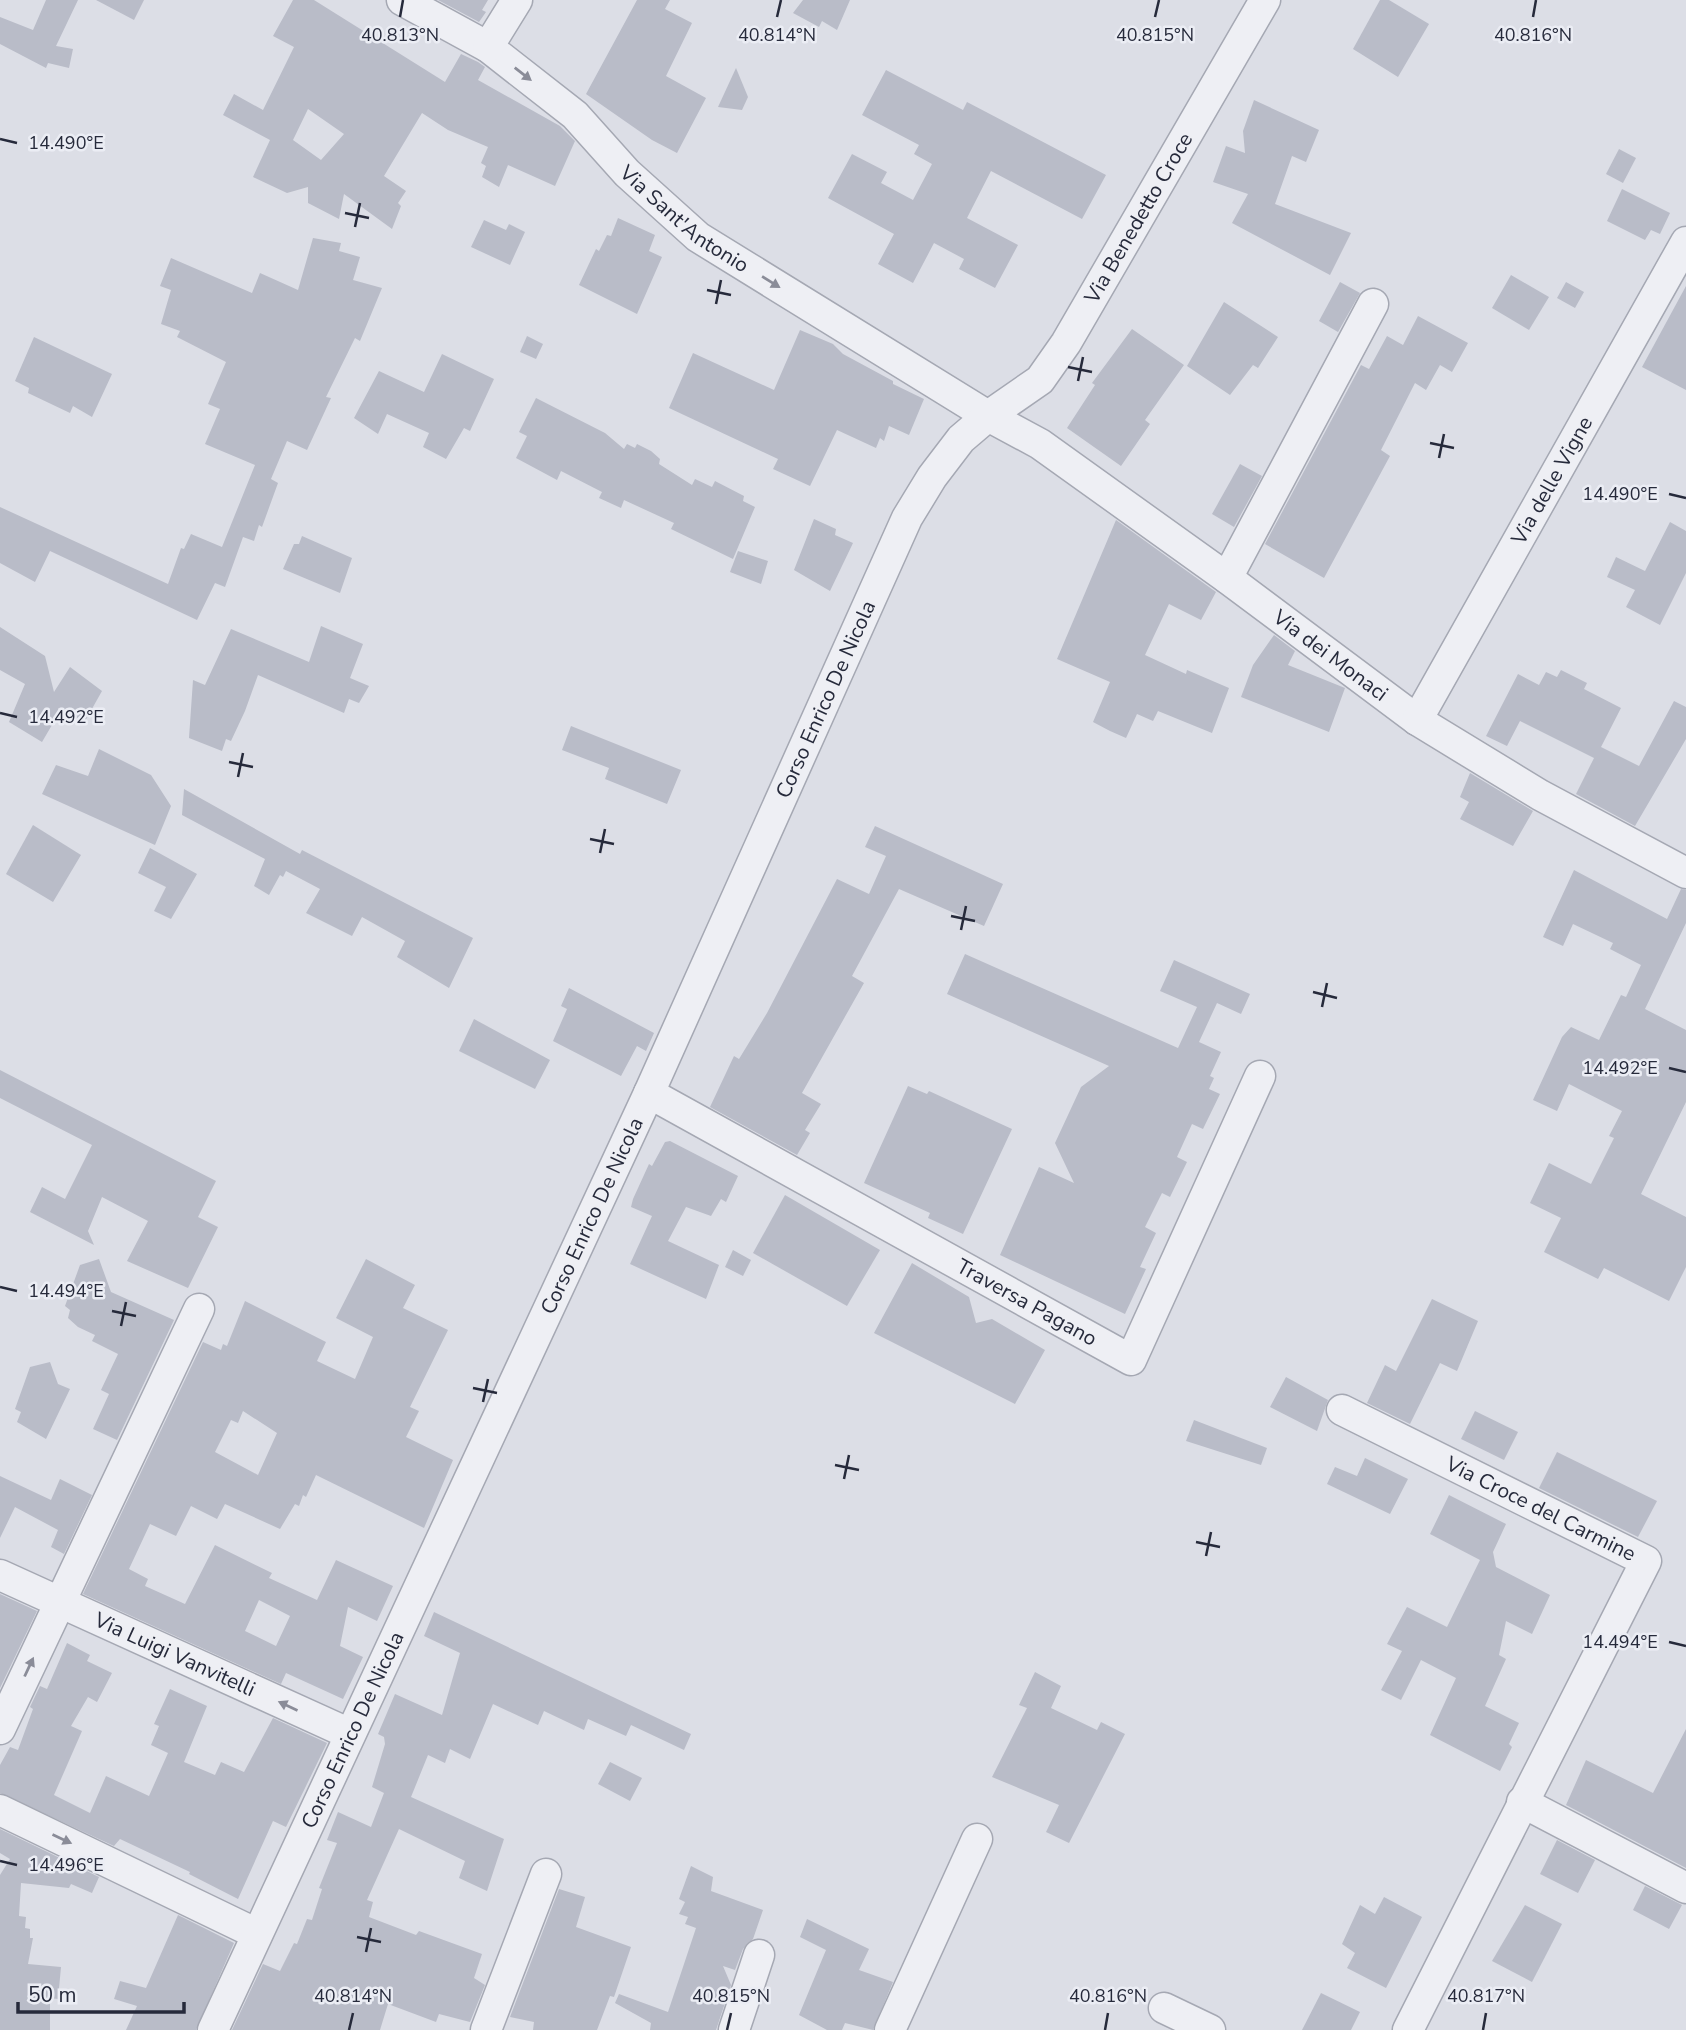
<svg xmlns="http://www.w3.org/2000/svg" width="1686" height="2030" viewBox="0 0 1686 2030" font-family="'Nunito Sans',sans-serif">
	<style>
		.building { fill: #b9bcc8; fill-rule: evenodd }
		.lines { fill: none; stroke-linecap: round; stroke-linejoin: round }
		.minor-casing { stroke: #a5a8b3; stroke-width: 33 }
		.minor { stroke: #eeeff4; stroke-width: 30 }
		.oneway { fill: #8a8c98 }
		.ticks { fill: none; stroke: #262a3b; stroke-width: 2.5 }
		.labels { text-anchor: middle; stroke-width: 5; stroke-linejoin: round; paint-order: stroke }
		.street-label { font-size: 21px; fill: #262a3b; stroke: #ebedf4 }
		.ticks-label { font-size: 18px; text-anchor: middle; fill: #262a3b; stroke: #ebedf4; stroke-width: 5; stroke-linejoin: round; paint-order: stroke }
	</style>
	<rect width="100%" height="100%" fill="#dcdee6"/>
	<g class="building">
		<polygon points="46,0 78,0 56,46 73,49 69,68 48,63 46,68 0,44 0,17 33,30"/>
		<polygon points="96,0 144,0 134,20"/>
		<path d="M293 0H314L445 82 461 54 478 62 485 67 478 80 560 126 575 141 555 186 508 165 499 187 482 177 486 166 481 163 488 147 448 130 422 113 384 176 406 191 398 203 401 206 392 229 344 194 339 219 308 203V187L287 193 253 177 270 140 223 115 234 94 263 110 294 47 273 36ZM308 109 344 134 321 160 293 140Z"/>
		<polygon points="438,0 488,0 482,10 486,12 479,22"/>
		<polygon points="637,0 670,0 665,9 692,23 666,76 706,98 677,153 652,140 586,94"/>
		<polygon points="803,0 850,0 837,30 822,21 819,27 793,13"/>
		<polygon points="1380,0 1389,0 1429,24 1398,77 1353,49"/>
		<polygon points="736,68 748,97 742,110 718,107"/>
		<polygon points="886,70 963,110 967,102 1106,175 1082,219 991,171 967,218 1018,245 995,288 959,269 964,259 934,243 913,283 878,264 894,234 828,198 852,154 887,172 881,183 913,200 932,164 914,154 919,145 862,115"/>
		<polygon points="1254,100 1319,130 1306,162 1292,156 1275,204 1351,233 1330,275 1232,223 1248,194 1213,182 1226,146 1245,153 1243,131"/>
		<polygon points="1619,149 1636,158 1623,183 1606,174"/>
		<polygon points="1622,189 1670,213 1660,234 1651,230 1645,240 1607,221"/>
		<polygon points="618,218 655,235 649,251 662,257 637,314 579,285 596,249 599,251 607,235 611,236"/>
		<polygon points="484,220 506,230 509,224 525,232 510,265 471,247"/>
		<polygon points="313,238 341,243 339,251 360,257 353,280 382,288 360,341 355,338 326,397 331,398 307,450 287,441 271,479 278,483 262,527 259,525 254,541 243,537 225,587 215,583 197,620 50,551 35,582 0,563 0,507 168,584 181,548 184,549 191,534 222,547 255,465 205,444 220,409 208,404 226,362 177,337 180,331 161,324 171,290 160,286 171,258 252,293 260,273 298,290"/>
		<polygon points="1511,275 1549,297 1529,330 1492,308"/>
		<polygon points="1340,282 1360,293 1338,332 1319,321"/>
		<polygon points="1566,282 1584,292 1575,308 1557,298"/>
		<polygon points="1686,286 1686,390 1642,367"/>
		<polygon points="1224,302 1278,337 1258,368 1253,365 1230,395 1187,366"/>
		<polygon points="1418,316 1468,343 1452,372 1440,365 1426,390 1415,383 1381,450 1390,456 1324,578 1265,544 1361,365 1369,369 1387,336 1403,345"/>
		<polygon points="1132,329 1184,365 1145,420 1150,424 1121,466 1067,428 1095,385 1092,383"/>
		<polygon points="800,330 833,344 843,354 893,381 893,384 924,399 909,435 889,426 884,441 880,438 876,448 837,430 810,486 773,469 778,459 669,408 693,353 774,390"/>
		<polygon points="527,336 543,344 536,359 520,352"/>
		<polygon points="34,337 112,374 92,417 73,406 70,413 28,393 29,388 15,381"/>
		<polygon points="442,354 494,379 470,431 464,428 446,459 423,447 429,433 387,414 378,434 354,418 379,371 424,392"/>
		<polygon points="536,398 605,433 624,449 627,444 635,448 637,444 651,451 660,459 659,464 692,485 695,479 712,487 715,481 744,496 743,501 755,507 733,559 671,529 674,523 624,500 621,508 599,498 602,492 561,471 557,480 516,458 527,436 519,432"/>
		<polygon points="1240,464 1262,476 1234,527 1212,514"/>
		<polygon points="814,519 836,529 835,535 853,543 830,591 794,570"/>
		<polygon points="1116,520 1216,592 1201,620 1169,604 1145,655 1186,674 1187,670 1229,688 1212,733 1158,711 1153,721 1137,714 1126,738 1110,731 1093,722 1110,682 1057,659"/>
		<polygon points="1670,522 1686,531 1686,573 1660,625 1626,607 1635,590 1607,577 1616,557 1645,571"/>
		<polygon points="302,536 352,558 340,593 283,569 294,544 299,544"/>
		<polygon points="738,551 768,561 761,584 730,572"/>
		<polygon points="321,626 363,644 350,678 369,686 359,703 349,699 344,713 258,675 245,711 231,741 226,739 222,751 189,738 193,680 205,685 231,629 309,662"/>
		<polygon points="0,627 45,656 54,692 70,667 102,691 84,723 58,708 59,713 42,742 9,722 25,684 0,670"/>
		<polygon points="1274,635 1295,651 1288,665 1345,688 1329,732 1241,697 1253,665"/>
		<polygon points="1561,670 1587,683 1584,689 1621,708 1601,747 1639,766 1674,701 1686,707 1686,739 1635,826 1576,794 1594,758 1520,721 1507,746 1486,736 1518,674 1539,685 1546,672 1557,677"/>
		<polygon points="571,726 681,770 667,804 605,779 609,768 562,750"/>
		<polygon points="99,749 151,775 171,806 155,845 42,794 56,765 88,776"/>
		<polygon points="1470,773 1533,811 1513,846 1460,819 1469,802 1460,797"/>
		<polygon points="184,789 300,854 302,850 473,938 449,988 397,957 405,941 362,917 352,936 306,913 320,889 286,871 283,877 280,875 269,895 254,886 265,859 182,815"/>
		<polygon points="33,825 81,855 53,902 6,874"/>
		<polygon points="875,826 1003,884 984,926 899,889 852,976 864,983 802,1093 821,1104 805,1130 810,1133 797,1155 710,1107 734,1056 739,1059 767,1013 837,879 869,894 886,856 865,847"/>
		<polygon points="150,848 197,874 171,919 154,911 166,887 138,873"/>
		<polygon points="1574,870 1667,919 1681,889 1686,890 1686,923 1645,1009 1686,1030 1686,1102 1641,1194 1686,1217 1686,1267 1669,1301 1604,1268 1598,1279 1544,1252 1561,1218 1530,1203 1549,1163 1591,1184 1614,1138 1609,1136 1622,1111 1569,1084 1557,1111 1533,1100 1562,1037 1571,1027 1599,1040 1621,995 1626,997 1641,965 1610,949 1613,943 1573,924 1563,946 1543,937"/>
		<polygon points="965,954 1178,1048 1197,1007 1160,991 1174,960 1250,994 1241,1014 1217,1003 1199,1042 1221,1052 1210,1076 1214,1078 1209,1089 1220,1094 1203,1129 1192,1124 1177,1157 1187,1162 1170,1197 1162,1193 1145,1227 1156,1233 1140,1267 1146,1269 1125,1314 1000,1255 1039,1167 1074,1183 1055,1143 1081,1087 1109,1066 947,994"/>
		<polygon points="569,988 654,1033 646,1051 637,1046 621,1076 553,1041 567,1009 561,1006"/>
		<polygon points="474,1019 550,1060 535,1089 459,1051"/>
		<polygon points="0,1070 216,1181 198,1217 218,1227 188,1288 127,1261 148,1221 102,1197 88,1231 94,1245 30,1212 42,1187 65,1199 92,1145 0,1098"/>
		<polygon points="908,1086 927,1094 929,1091 1012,1129 963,1234 928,1218 930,1213 864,1183"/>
		<polygon points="670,1141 738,1176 726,1202 721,1199 711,1216 686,1207 668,1241 719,1265 706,1299 630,1264 652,1216 631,1207 633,1199 649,1164 652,1166 665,1142"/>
		<polygon points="785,1195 880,1250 847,1306 753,1253"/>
		<polygon points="733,1250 751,1260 743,1276 725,1267"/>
		<polygon points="99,1259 111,1292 174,1320 117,1440 93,1429 109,1394 101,1390 118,1354 92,1341 95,1335 78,1327 68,1318 70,1310 65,1306 80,1265"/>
		<path d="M366 1259 415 1285 403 1308 448 1330 410 1407 419 1411 406 1437 453 1460 424 1528 316 1475 306 1497 303 1495 299 1506 295 1504 280 1529 225 1504 217 1519 191 1506 176 1536 150 1524 129 1569 148 1579 145 1586 185 1604 215 1545 272 1573 269 1578 317 1600 336 1560 393 1586 377 1621 348 1607 340 1646 363 1657 343 1699 286 1673 281 1684 83 1594 203 1342 221 1350 223 1344 227 1346 245 1301 326 1342 317 1361 355 1379 373 1337 336 1318ZM243 1411 277 1433 258 1475 215 1452 231 1420 238 1423ZM259 1600 290 1616 276 1646 245 1631Z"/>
		<polygon points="912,1263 969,1297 976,1323 992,1319 1045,1350 1015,1404 874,1333"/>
		<polygon points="1432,1299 1478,1321 1457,1371 1440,1363 1410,1424 1367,1403 1385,1365 1396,1371"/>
		<polygon points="50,1362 58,1384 70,1389 46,1439 17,1422 21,1412 15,1409 30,1367"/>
		<polygon points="1286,1377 1328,1400 1317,1431 1270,1407"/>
		<polygon points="1475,1411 1518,1432 1504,1460 1461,1439"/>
		<polygon points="1194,1420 1267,1448 1261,1465 1186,1441"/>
		<polygon points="1557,1452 1657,1501 1638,1537 1539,1488"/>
		<polygon points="1365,1458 1408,1479 1390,1514 1327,1484 1335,1467 1357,1476"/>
		<polygon points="0,1476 51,1500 60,1479 92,1495 64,1554 51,1547 58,1530 15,1507 0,1538"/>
		<polygon points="1449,1495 1506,1524 1493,1552 1496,1567 1550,1595 1532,1634 1506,1621 1499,1655 1506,1659 1485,1706 1519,1723 1509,1744 1512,1747 1500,1771 1430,1735 1456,1678 1421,1660 1401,1700 1381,1690 1402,1651 1387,1644 1407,1607 1447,1627 1480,1560 1430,1534"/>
		<polygon points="0,1594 37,1611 0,1688"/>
		<polygon points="434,1612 691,1734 684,1750 631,1725 626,1736 588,1719 584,1730 544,1711 538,1725 493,1704 470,1759 450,1749 445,1763 428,1755 411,1797 504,1839 487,1891 459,1878 465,1861 399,1829 367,1900 373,1902 369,1917 416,1935 419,1931 482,1954 474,1978 485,1985 470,2022 439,2014 436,2022 388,2004 380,2030 232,2030 263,1964 280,1971 294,1943 297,1944 307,1919 312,1920 322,1889 319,1888 337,1843 327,1840 338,1812 371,1827 384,1793 372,1787 385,1744 384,1737 378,1734 395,1694 442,1715 460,1653 424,1636"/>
		<polygon points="67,1643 90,1655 87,1661 112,1673 97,1702 88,1697 71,1726 82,1731 54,1795 90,1813 106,1776 149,1796 168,1753 151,1745 159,1726 154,1724 170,1689 207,1706 184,1762 215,1775 221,1762 244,1772 273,1718 327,1743 286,1827 273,1821 238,1899 189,1874 190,1872 120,1839 114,1846 0,1793 0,1765 10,1747 18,1750 33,1709 30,1707 40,1686 47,1689"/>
		<polygon points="1035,1672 1061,1686 1051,1708 1097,1730 1101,1722 1125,1734 1069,1843 1046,1832 1059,1805 992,1777 1027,1708 1019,1705"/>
		<polygon points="1686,1729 1686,1868 1566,1805 1586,1760 1653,1793"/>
		<polygon points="610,1762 642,1778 630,1801 598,1784"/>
		<polygon points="0,1829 99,1877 92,1893 71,1884 69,1888 21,1883 19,1916 26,1917 25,1928 30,1929 30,1938 33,1938 28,1964 61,1967 58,1999 50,1998 50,2030 0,2030 0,1875 10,1859 0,1853"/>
		<polygon points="1557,1840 1595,1860 1578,1893 1540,1874"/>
		<polygon points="691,1866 713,1877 711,1891 763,1910 753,1939 743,1949 735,1970 723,1966 731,1985 716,2030 650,2030 651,2023 615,2003 619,1994 668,2012 696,1928 685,1924 688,1917 679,1914 685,1902 679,1899"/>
		<polygon points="1645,1886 1682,1905 1669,1929 1633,1910"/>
		<polygon points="559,1889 585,1897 576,1927 631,1947 614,1997 610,1996 597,2030 533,2030 534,2022 510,2017"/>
		<polygon points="1384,1897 1422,1917 1386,1988 1347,1968 1355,1953 1342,1944 1360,1905 1375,1914"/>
		<polygon points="1525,1905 1562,1924 1532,1982 1492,1961"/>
		<polygon points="178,1915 234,1943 196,2030 126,2030 137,2006 114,1999 120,1981 146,1988"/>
		<polygon points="807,1919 869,1949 859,1970 893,1982 873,2030 845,2023 842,2030 827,2030 799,2015 826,1950 800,1937"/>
		<polygon points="1321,1993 1360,2012 1351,2030 1302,2030"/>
	</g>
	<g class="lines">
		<defs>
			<g id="minor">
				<path id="s1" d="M402 0 488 47 575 115 627 173 698 237 988 416 1040 444 1227 578 1417 720 1540 795 1686 873"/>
				<polyline points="488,47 517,0"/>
				<polyline points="1227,578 1373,304"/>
				<path id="s2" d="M1417 720 1686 242"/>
				<path id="s3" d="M649 1093 1131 1360 1260 1076"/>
				<path id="s4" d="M1342 1410 1646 1561 1408 2030"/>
				<path id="s5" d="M0 1575 350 1734"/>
				<polyline points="0,1729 199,1309"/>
				<polyline points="1522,1802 1686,1888"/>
				<polyline points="0,1810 257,1934"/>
				<polyline points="1164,2008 1210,2030"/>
				<path id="s6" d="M213 2030 649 1093 907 518 932 477 961 439 988 416 1040 380 1066 343 1265 0"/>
				<polyline points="486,2030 546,1874"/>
				<polyline points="734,2030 759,1955"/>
				<polyline points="890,2030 977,1839"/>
			</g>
		</defs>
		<use href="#minor" class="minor-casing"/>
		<use href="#minor" class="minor"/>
	</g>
	<defs><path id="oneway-solid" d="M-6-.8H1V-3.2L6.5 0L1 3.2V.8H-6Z" transform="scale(1.75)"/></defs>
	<g class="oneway">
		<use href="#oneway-solid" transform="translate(523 74) rotate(38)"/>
		<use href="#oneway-solid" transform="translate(771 282) rotate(32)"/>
		<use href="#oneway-solid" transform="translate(29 1667) rotate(-65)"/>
		<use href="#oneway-solid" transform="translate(288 1706) rotate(-155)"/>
		<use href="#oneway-solid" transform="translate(62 1839) rotate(25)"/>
	</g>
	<path class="ticks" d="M400 17 403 0M777 17 781 0M1155 17 1159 0M1533 17 1536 0M0 139 17 143M345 213 369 218M355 227 360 203M707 290 731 295M716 304 721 280M1068 367 1092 372M1078 381 1083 357M1430 443 1454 448M1439 458 1444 434M1669 494 1686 498M0 713 17 717M229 762 253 767M238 777 243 753M590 839 614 844M600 853 605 829M951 916 975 921M961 930 966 906M1313 992 1337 998M1322 1007 1327 983M1669 1068 1686 1072M0 1287 17 1291M112 1311 136 1316M121 1326 126 1302M473 1388 497 1393M483 1402 488 1379M835 1465 859 1470M844 1479 849 1455M1196 1542 1220 1547M1206 1556 1211 1532M1669 1642 1686 1646M0 1861 17 1865M357 1937 381 1942M366 1952 371 1928M349 2030 353 2013M727 2030 731 2013M1105 2030 1108 2013M1483 2030 1486 2013"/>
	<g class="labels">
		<g class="street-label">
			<text dy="7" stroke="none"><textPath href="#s1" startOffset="360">Via Sant'Antonio</textPath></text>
			<text dy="7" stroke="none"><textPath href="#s6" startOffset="2048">Via Benedetto Croce</textPath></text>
			<text dy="7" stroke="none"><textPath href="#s2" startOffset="275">Via delle Vigne</textPath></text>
			<text dy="7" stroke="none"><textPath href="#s1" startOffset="1141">Via dei Monaci</textPath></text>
			<text dy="7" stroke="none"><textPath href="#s6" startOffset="1465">Corso Enrico De Nicola</textPath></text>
			<text dy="7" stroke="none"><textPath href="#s6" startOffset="898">Corso Enrico De Nicola</textPath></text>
			<text dy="7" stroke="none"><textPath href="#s3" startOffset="432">Traversa Pagano</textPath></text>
			<text dy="7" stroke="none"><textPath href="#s4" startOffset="222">Via Croce del Carmine</textPath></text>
			<text dy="7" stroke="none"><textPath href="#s5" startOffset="192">Via Luigi Vanvitelli</textPath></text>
			<text dy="7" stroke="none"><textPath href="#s6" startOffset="331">Corso Enrico De Nicola</textPath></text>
		</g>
	</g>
	<g class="ticks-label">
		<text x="400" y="41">40.813°N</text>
		<text x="777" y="41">40.814°N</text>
		<text x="1155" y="41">40.815°N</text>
		<text x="1533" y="41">40.816°N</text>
		<text x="66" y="149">14.490°E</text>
		<text x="1620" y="500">14.490°E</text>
		<text x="66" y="723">14.492°E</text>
		<text x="1620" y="1074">14.492°E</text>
		<text x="66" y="1297">14.494°E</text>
		<text x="1620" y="1648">14.494°E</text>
		<text x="66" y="1871">14.496°E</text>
		<text x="353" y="2002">40.814°N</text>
		<text x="731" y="2002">40.815°N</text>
		<text x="1108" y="2002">40.816°N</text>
		<text x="1486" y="2002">40.817°N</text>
	</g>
	<path d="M18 2002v10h166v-10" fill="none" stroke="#262a3b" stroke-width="3.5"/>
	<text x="28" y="2002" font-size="21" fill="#262a3b" stroke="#ebedf4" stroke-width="5" paint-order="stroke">50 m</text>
</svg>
